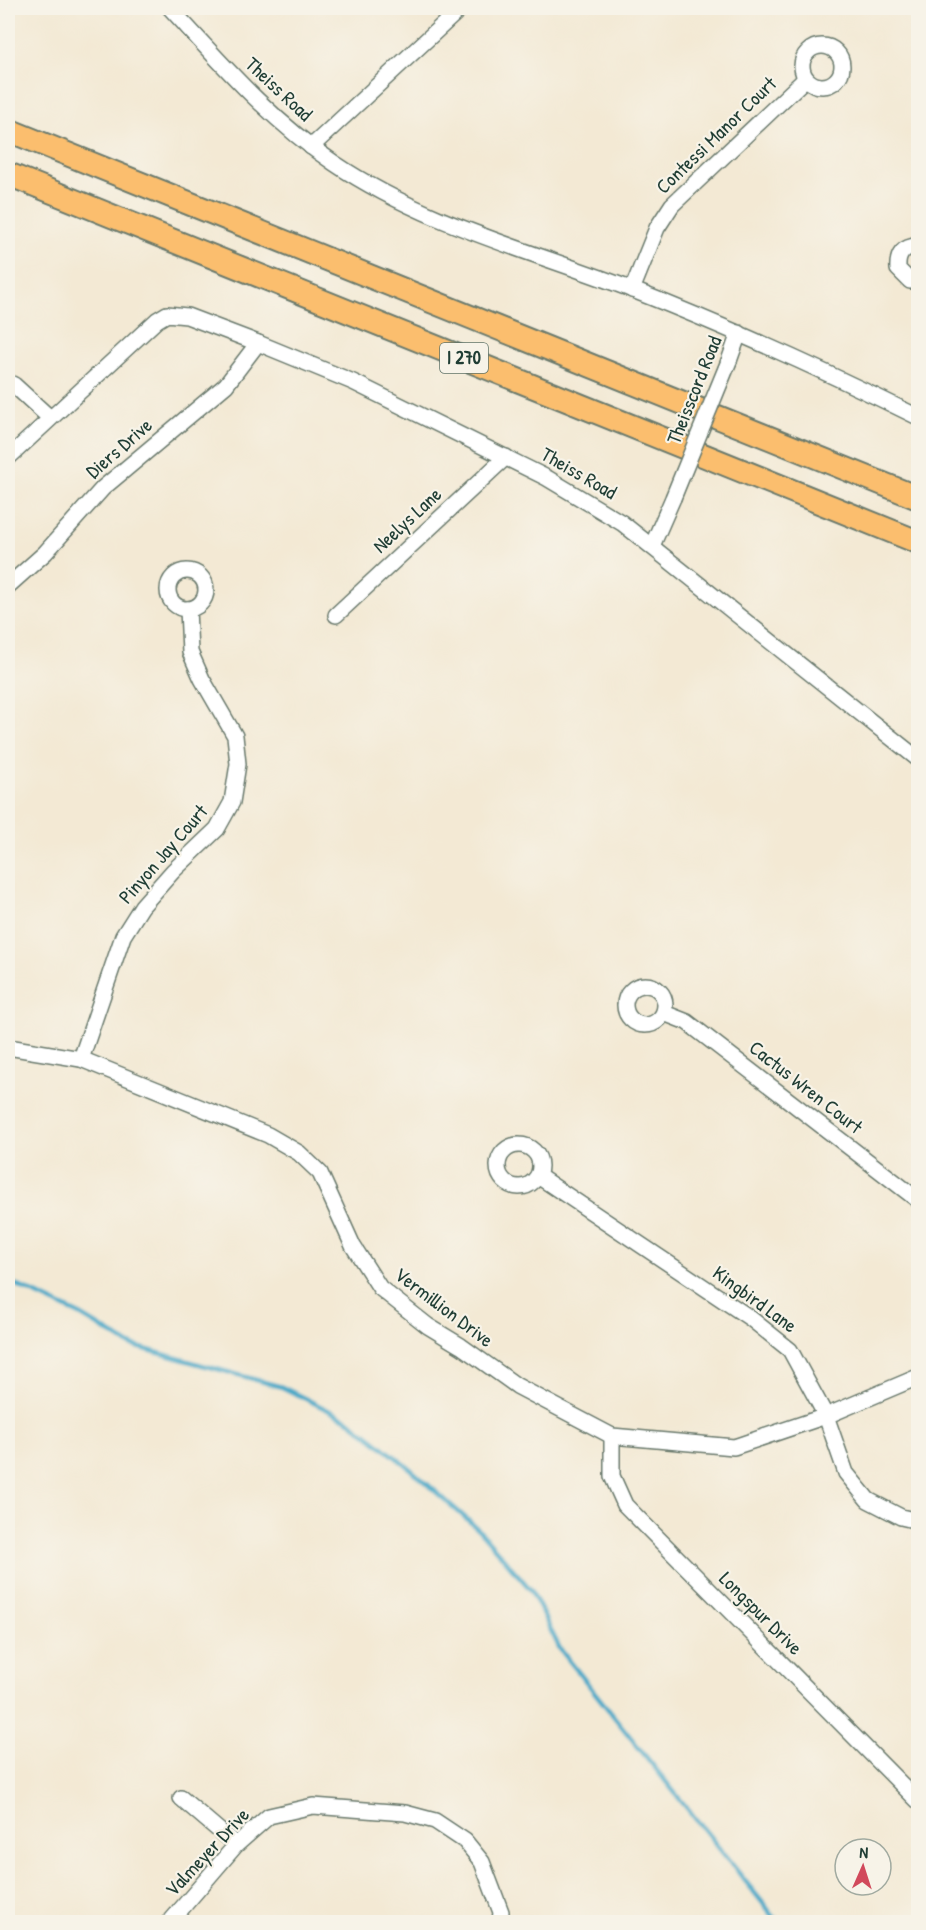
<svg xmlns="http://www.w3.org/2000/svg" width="926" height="1930" viewBox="0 0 926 1930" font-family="'Patrick Hand',sans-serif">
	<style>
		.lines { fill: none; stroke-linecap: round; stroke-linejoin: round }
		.stream { stroke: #48a9c8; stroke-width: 4.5 }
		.minor-casing { stroke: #69796c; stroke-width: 18 }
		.highway-casing { stroke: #69796c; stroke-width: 26 }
		.minor { stroke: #fff; stroke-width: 15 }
		.highway { stroke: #fbbe6e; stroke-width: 22 }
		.minor-bridge-casing { stroke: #69796c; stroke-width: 18; stroke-linecap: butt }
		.minor-bridge { stroke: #fff; stroke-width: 15 }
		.labels { text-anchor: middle; stroke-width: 4.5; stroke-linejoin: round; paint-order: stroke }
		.shield { fill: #f7f3e8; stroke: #60746a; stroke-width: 1.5 }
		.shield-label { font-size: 18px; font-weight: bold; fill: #1f3d34 }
		.street-label { font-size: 20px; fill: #1f3d34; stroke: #f7f3e8 }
	</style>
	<rect width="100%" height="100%" fill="#f7f3e8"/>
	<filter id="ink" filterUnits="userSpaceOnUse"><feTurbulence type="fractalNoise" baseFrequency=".0167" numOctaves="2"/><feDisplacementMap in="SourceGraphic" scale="12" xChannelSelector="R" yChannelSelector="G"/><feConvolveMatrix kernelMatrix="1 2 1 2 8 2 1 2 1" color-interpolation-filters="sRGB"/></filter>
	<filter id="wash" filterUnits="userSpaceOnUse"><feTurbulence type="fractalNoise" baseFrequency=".008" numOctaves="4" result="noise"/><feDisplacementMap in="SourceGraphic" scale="24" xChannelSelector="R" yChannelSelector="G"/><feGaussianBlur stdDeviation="1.35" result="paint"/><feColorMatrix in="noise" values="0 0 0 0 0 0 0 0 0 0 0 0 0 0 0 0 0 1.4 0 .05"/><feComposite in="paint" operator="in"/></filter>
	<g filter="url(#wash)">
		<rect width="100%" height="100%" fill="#f3e9d4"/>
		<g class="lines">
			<polyline class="stream" points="8,1281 80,1315 130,1345 282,1387 350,1421 408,1467 479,1530 531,1590 560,1649 778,1922"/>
		</g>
	</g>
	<g filter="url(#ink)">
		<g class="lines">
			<defs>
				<g id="minor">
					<path d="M170 8C221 63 271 121 334 163 424 224 532 251 633 290 730 328 825 371 918 417"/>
					<circle cx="822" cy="66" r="20"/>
					<polyline points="311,147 461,8"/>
					<path d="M918 246C903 246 897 255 898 269L910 281 918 280"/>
					<polyline points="632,290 657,228 672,205 805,79"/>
					<polyline points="729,361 739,333"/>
					<polyline points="8,382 14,385 50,418"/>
					<polyline points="8,458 157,320 167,314 187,316 258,343 353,382 547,478 622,523 918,759"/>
					<polyline points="652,546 673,498"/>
					<circle cx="187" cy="590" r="19"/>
					<polyline points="8,586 45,553 103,488 226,385 258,343"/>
					<polyline points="336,615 506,457"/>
					<circle cx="645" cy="1005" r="20"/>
					<polyline points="664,1013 687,1022 918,1200"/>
					<polyline points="8,1047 81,1059 268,1135 299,1153 320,1173 353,1246 380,1288 428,1326 461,1346 517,1386 612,1436 734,1447 826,1416 918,1377"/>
					<polyline points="81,1059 123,936 142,906 173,871 217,829 232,802 238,764 235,736 202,679 190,652 188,609"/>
					<circle cx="519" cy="1166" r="21"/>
					<polyline points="538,1176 750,1318 790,1350 826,1416 846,1473 868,1500 901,1517 918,1521"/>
					<polyline points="612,1436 612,1476 625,1505 918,1801"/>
					<polyline points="181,1798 236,1845"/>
					<polyline points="170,1922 236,1845 269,1816 313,1806 405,1813 435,1821 465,1841 482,1862 501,1912 500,1922"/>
				</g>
				<g id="highway">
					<polyline points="8,130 918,498"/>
					<polyline points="8,174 918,542"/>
				</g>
			</defs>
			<use href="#minor" class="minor-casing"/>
			<use href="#highway" class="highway-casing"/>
			<use href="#minor" class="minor"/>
			<use href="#highway" class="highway"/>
			<defs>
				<polyline id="minor-bridge" points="673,498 729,361"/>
			</defs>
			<use href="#minor-bridge" class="minor-bridge-casing"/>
			<use href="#minor-bridge" class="minor-bridge"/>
		</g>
	</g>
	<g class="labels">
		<rect class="shield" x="440" y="343" width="48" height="30" rx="4.5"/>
		<g class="shield-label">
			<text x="464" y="364">I 270</text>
		</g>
		<g class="street-label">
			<text transform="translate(279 89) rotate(43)" y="7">Theiss Road</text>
			<text transform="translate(716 135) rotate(-44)" y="7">Contessi Manor Court</text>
			<text transform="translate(694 390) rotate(-68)" y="7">Theisscord Road</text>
			<text transform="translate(119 448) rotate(-41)" y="7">Diers Drive</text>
			<text transform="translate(579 473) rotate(30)" y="7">Theiss Road</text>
			<text transform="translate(407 520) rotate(-43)" y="7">Neelys Lane</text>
			<text transform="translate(163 854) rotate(-49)" y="7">Pinyon Jay Court</text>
			<text transform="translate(806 1087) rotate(38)" y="7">Cactus Wren Court</text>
			<text transform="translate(755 1299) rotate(36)" y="7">Kingbird Lane</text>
			<text transform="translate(444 1307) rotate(37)" y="7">Vermillion Drive</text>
			<text transform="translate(761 1613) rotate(45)" y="7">Longspur Drive</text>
			<text transform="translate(207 1852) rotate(-47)" y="7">Valmeyer Drive</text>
		</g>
	</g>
	<rect width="926" height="1930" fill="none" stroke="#f7f3e8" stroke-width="30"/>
	<g transform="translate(863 1867) rotate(3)"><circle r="28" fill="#f7f3e8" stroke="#a1aaa0" stroke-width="1.5"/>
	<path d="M0-4.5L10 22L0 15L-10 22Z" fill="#d1495b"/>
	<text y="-9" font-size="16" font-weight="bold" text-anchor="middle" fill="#1f3d34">N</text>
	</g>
</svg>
